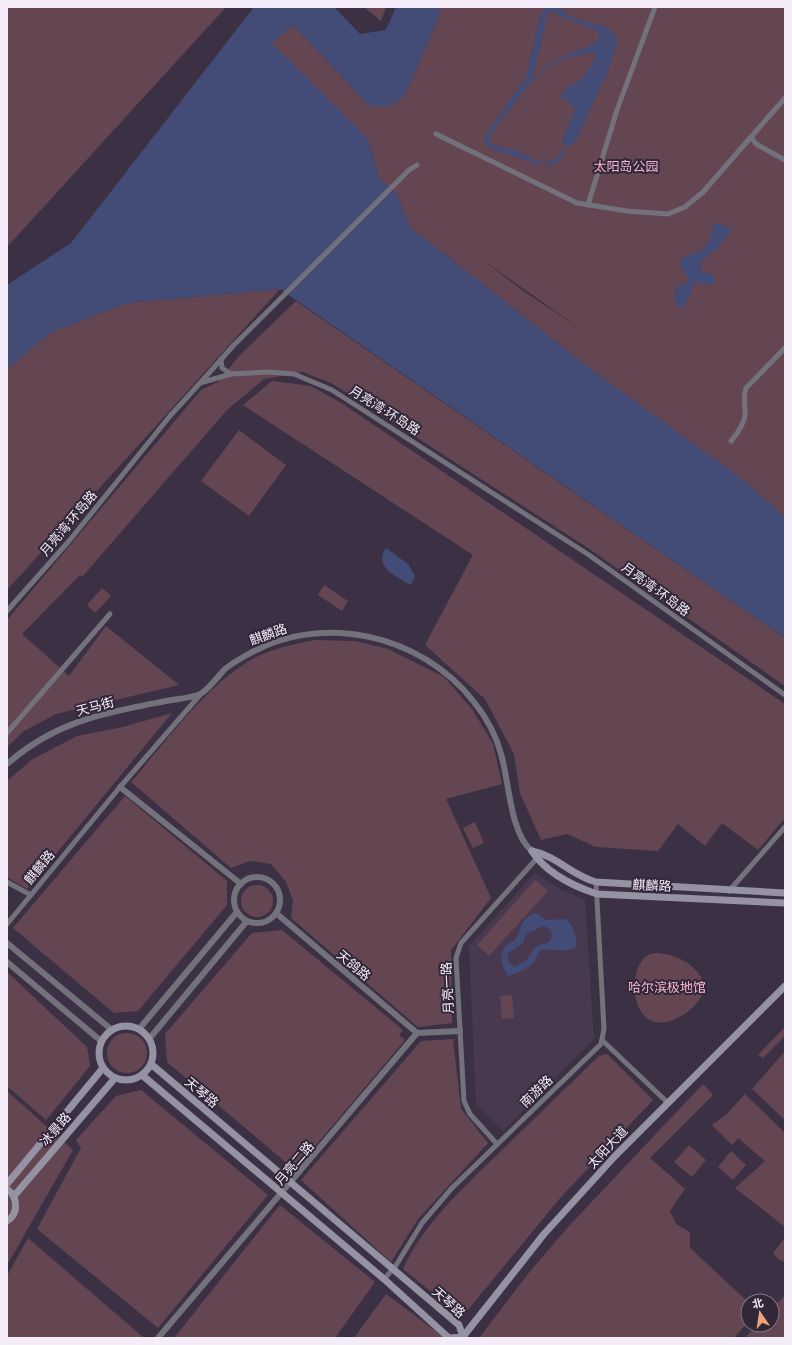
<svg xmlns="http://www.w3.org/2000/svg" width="792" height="1345" viewBox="0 0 792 1345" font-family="'DM Sans','Noto Sans SC',sans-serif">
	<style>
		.built { fill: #483951 }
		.green { fill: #644653; fill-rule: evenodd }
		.water { fill: #424c76; fill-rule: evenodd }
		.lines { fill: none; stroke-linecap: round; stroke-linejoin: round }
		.minor { stroke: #73717c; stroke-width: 5 }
		.tertiary { stroke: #73717c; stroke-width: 6 }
		.secondary { stroke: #9492a3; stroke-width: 7 }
		.labels { text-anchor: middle; stroke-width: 4; stroke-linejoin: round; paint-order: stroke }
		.park-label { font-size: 13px; fill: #f6b7d2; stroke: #322739 }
		.street-label { font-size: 13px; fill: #f4ecf9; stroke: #322739 }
	</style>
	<rect width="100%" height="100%" fill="#3c3144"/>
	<polygon class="built" points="535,873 560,889 585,900 594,1039 503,1131 476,1104 469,946"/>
	<g class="green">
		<polygon points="7,7 226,7 7,247"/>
		<polygon points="364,7 386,7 381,21"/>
		<path d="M441 7H785V519L744 481 593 371 410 227 396 193 379 178 368 139 271 43 293 25 369 105 404 96 437 22ZM480 258 582 330 522 290Z"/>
		<polygon points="280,289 7,590 7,369 51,332 127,303"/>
		<polygon points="296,301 785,638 785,686 588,548 368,406 331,383 303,372 264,379 227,410 82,577 80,575 22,634 69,676 106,626 179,685 56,714 24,731 7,747 7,620 201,390 218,382 239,356"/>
		<polygon points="272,381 311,386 343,404 785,704 785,818 758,850 722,823 705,846 678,824 658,851 596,847 567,834 541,840 520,793 514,754 485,699 425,645 473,555 243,405"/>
		<polygon points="239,430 286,465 249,516 201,481"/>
		<polygon points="324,585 348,601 342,611 318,595"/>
		<polygon points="102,588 111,596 95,613 87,605"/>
		<path d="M315 640 355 641 388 649 444 677 472 709 493 744 502 784 446 799 491 898 451 950 452 1023 418 1027 291 918 293 900 286 882 271 864 250 861 231 868 131 782C165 743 199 694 243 665 264 650 291 645 315 640Z"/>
		<polygon points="172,713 27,889 7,877 7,781 33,759 77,736 123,727"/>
		<polygon points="125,796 227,881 227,905 138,1011 114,1013 13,928"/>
		<polygon points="475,822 484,843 473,848 463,828"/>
		<polygon points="535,880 548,891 489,956 477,945"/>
		<circle cx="257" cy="901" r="16"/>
		<polygon points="282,930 403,1030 399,1035 405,1040 295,1170 167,1062 165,1034 252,933"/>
		<path d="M655 953C676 954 695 963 704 983 705 995 696 1006 686 1013 627 1053 622 955 655 953Z"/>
		<polygon points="7,972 87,1047 90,1066 46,1120 7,1086"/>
		<polygon points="512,995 514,1018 502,1019 500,996"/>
		<polygon points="785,1027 785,1036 763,1058 758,1055"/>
		<circle cx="127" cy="1053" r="20"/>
		<polygon points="453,1039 461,1109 488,1143 418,1219 391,1262 301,1180 421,1041"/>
		<polygon points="785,1051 785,1120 752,1089"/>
		<path d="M607 1054 653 1100 561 1197 462 1317 403 1269C424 1223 464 1187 500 1152 533 1120 566 1088 599 1056Z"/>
		<polygon points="703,1084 713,1095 650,1158 685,1189 670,1211 676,1224 690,1232 690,1248 748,1302 748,1322 734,1338 479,1338 528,1274 568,1227"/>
		<polygon points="141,1090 268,1195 158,1328 37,1229 81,1148 76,1140 116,1096"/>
		<polygon points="7,1091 73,1150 7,1265"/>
		<polygon points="745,1094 785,1133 785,1227 735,1188 765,1161 738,1138 732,1145 712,1125 726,1115"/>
		<polygon points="689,1145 706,1160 692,1177 674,1162"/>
		<polygon points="731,1151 746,1165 733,1180 718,1167"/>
		<polygon points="280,1205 375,1282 335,1338 174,1338"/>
		<polygon points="28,1238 144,1338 7,1338 7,1276"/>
		<polygon points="785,1238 785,1262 779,1260 773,1253"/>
		<polygon points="386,1294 445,1338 354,1338"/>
		<polygon points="785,1295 785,1338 745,1338 757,1325 772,1325 772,1309"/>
	</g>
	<g class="water">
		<path d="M254 7H334L360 34 386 30 396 7H441L437 22 404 96C393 105 384 110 369 105L293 25 272 43 368 139 379 178 396 193 410 227 593 371 746 482 785 518V638L280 289 127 303 51 332 7 369V285L71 243Z"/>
		<path d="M545 7H558L571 17 610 29 615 35 617 44 606 76 587 116 577 140 567 148 560 160 553 165 538 164 489 148 483 139 526 77 539 19ZM551 10 558 15 595 30 599 34V40C587 49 575 51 562 57 549 63 541 71 531 80L540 48 547 16ZM594 52 596 58 583 78 563 90 561 97 573 106 574 112 562 140 566 148C554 162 547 167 529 157 524 155 519 151 515 150 504 147 497 150 489 141L490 135C508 113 529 79 553 64 565 57 580 55 594 52Z"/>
		<path d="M720 224 732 229 718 248 702 260 700 267 703 273 709 272 715 278 714 283 709 285 697 282 692 289 685 306 680 308 676 305 675 291 678 285 686 283 688 280 681 265 684 256C704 253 710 245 713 225Z"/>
		<path d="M386 548 408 564 415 576 411 585C397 577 373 567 386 548Z"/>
		<path d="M534 913 540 915 545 920 564 919 568 921 572 926 577 943 576 947C565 955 551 946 539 951L535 961 525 970 508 976C501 965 498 955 507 945 509 943 513 942 515 940 523 930 517 921 534 913ZM544 926C552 930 554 935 549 942L535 947 526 961 514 967 509 962 507 954 523 943 525 936 530 932Z"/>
	</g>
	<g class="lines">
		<g class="minor">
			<polyline points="436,134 577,203 627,211 668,214 685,207 703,192 785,98"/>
			<polyline points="751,137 756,144 785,160"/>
			<polyline points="588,205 617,110 655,7"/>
			<polyline points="221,359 222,368 231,374"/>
			<polyline points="201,382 233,346 409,170 417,165"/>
			<path d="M731 441C737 434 743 426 745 416 746 405 742 400 746 388L785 348"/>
			<polyline points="7,611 69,541 170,416 200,383 231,374 268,372 294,374 332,390 589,555 785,695"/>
			<polyline points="7,733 110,614"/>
			<polyline points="7,882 31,895"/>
			<polyline points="729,891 785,827"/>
			<polyline points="7,924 120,787 200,695"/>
			<polyline points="602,1040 667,1102"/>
			<polyline points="497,1144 470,1114 464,1101 456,958 461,943 538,857"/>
			<polyline points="384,1279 395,1267 422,1223 452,1188 601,1044 604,1029 596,882"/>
		</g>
		<g class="tertiary">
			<path d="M7 764C55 722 100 714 161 702 173 699 186 699 198 695 206 693 219 675 225 669 231 664 238 660 245 656 321 611 421 634 474 702 486 717 496 735 501 754 509 780 510 834 532 851"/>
			<polyline points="120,787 241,884"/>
			<circle cx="257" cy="900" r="23"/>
			<polyline points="276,913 417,1033"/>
			<polyline points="7,943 112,1030"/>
			<polyline points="7,962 101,1041"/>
			<polyline points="139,1029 237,912"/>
			<polyline points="149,1039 247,921"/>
			<polyline points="158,1338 417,1033 460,1031"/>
		</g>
		<g class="secondary">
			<path d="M532 851C546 873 573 886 597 894L785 903"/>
			<path d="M532 851C557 856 571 875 596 882L785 893"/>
			<circle cx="126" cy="1053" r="27"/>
			<polyline points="142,1075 384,1279 449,1338 463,1337 459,1325 151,1064"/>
			<polyline points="7,1184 103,1068"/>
			<path d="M7 1189C18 1197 19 1214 7 1221"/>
			<polyline points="14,1196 115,1078"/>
			<polyline points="462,1338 544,1234 615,1156 785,986"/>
		</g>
	</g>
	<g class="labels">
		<g class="park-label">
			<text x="626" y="171">太阳岛公园</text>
			<text x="667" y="992">哈尔滨极地馆</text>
		</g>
		<g class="street-label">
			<text transform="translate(385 410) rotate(32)" y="5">月亮湾·环岛路</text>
			<text transform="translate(68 523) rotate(-50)" y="5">月亮湾·环岛路</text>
			<text transform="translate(656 589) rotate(36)" y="5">月亮湾·环岛路</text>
			<text transform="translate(268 634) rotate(-20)" y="5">麒麟路</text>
			<text transform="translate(95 706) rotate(-15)" y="5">天马街</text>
			<text transform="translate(39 867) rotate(-51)" y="5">麒麟路</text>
			<text transform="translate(652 885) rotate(3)" y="5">麒麟路</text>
			<text transform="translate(354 965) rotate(40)" y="5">天鸽路</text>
			<text transform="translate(447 988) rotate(-93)" y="5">月亮一路</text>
			<text transform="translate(536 1091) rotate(-44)" y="5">南游路</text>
			<text transform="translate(202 1092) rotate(40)" y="5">天琴路</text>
			<text transform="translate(55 1129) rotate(-49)" y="5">冰景路</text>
			<text transform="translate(607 1147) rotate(-47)" y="5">太阳大道</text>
			<text transform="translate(294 1163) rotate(-50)" y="5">月亮二路</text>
			<text transform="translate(449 1302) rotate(42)" y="5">天琴路</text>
		</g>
	</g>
	<rect width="792" height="1345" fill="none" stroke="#f4ecf9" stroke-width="16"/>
	<g transform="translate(760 1313) rotate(347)"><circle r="19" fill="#322739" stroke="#807686"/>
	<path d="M0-3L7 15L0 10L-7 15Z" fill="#efa377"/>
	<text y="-6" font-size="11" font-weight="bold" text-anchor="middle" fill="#f4ecf9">北</text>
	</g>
</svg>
